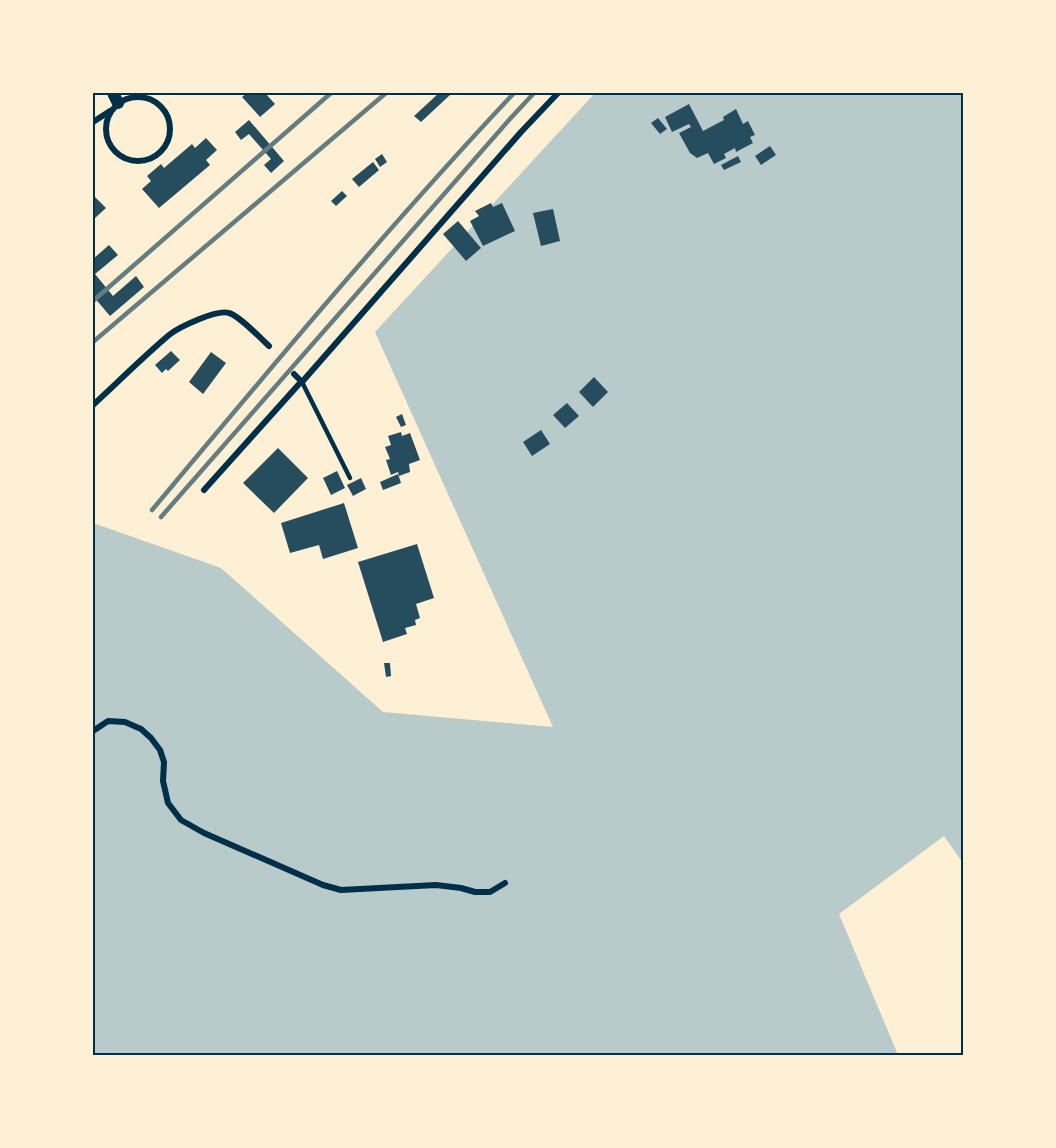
<svg xmlns="http://www.w3.org/2000/svg" width="1056" height="1148" viewBox="0 0 1056 1148" font-family="'IBM Plex Sans',sans-serif">
	<style>
		.green { fill: #b9caca }
		.building { fill: #264d5e }
		.lines { fill: none; stroke-linecap: round; stroke-linejoin: round }
		.service { stroke: #003049; stroke-width: 4.5 }
		.minor { stroke: #003049; stroke-width: 6 }
		.secondary { stroke: #003049; stroke-width: 12 }
		.rail { stroke: #657d81; stroke-width: 4.5 }
		.neatline { fill: none; stroke: #003049; stroke-width: 2 }
	</style>
	<rect width="100%" height="100%" fill="#fdf0d5"/>
	<polygon class="green" points="595,93 963,93 963,863 944,836 839,914 898,1055 93,1055 93,523 221,568 383,712 553,727 375,332"/>
	<g class="building">
		<polygon points="247,93 265,93 275,104 260,117 242,97"/>
		<polygon points="439,93 448,93 450,95 421,122 414,116"/>
		<polygon points="689,104 703,131 724,120 723,117 736,109 743,124 748,121 755,135 750,137 753,143 736,152 735,148 724,154 726,158 714,164 708,153 697,158 690,153 679,133 691,127 689,124 672,132 665,117"/>
		<polygon points="658,118 667,129 660,134 651,123"/>
		<polygon points="249,120 284,161 271,173 264,165 271,159 249,134 241,140 235,132"/>
		<polygon points="206,138 217,150 206,160 210,165 159,208 142,189 151,181 147,176 161,164 164,168 192,144 195,148"/>
		<polygon points="770,146 776,155 761,165 755,156"/>
		<polygon points="382,154 387,162 380,167 375,159"/>
		<polygon points="738,156 741,162 724,170 721,165"/>
		<polygon points="373,162 379,170 359,187 352,179"/>
		<polygon points="342,191 347,196 336,206 331,201"/>
		<polygon points="93,195 106,208 95,218 93,216"/>
		<polygon points="491,203 493,207 502,203 515,231 483,246 470,221 479,216 475,211"/>
		<polygon points="553,209 560,241 541,246 533,213"/>
		<polygon points="458,221 481,248 466,261 443,234"/>
		<polygon points="109,245 118,255 95,274 113,296 136,276 144,287 110,316 93,296 93,259"/>
		<polygon points="171,351 180,360 168,371 166,369 162,373 155,365"/>
		<polygon points="211,352 226,363 203,394 189,382"/>
		<polygon points="594,377 608,392 593,407 579,392"/>
		<polygon points="567,403 579,416 565,428 553,415"/>
		<polygon points="402,414 406,425 401,427 396,417"/>
		<polygon points="541,430 550,444 532,456 523,442"/>
		<polygon points="401,432 402,436 410,433 420,460 409,464 410,472 399,476 398,472 391,475 386,460 390,459 385,447 391,445 388,436"/>
		<polygon points="278,448 308,478 274,513 243,483"/>
		<polygon points="337,471 345,488 331,495 323,478"/>
		<polygon points="398,474 401,483 383,490 380,482"/>
		<polygon points="361,478 366,489 353,496 347,485"/>
		<polygon points="344,503 358,548 323,559 319,545 290,553 281,523"/>
		<polygon points="417,544 434,598 416,604 420,618 415,620 416,625 405,628 407,634 383,642 358,562"/>
		<polygon points="384,663 390,663 391,676 386,677"/>
	</g>
	<g class="lines">
		<polyline class="service" points="302,382 350,478"/>
		<g class="minor">
			<circle cx="138" cy="129" r="32"/>
			<polyline points="93,122 110,111"/>
			<polyline points="294,374 302,382 521,132 558,93"/>
			<path d="M93 405C118 382 143 357 169 335 179 327 217 309 229 313 240 316 260 338 269 346"/>
			<polyline points="204,490 300,383 302,382"/>
			<polyline points="93,731 108,721 125,722 141,729 151,738 160,750 164,762 163,781 168,803 181,820 204,833 323,885 341,890 436,885 461,888 475,892 490,892 505,883"/>
		</g>
		<polyline class="secondary" points="113,93 118,103"/>
		<g class="rail">
			<polyline points="93,301 331,93"/>
			<polyline points="93,342 386,93"/>
			<path d="M152 510C270 369 388 227 514 93"/>
			<polyline points="161,517 509,120 534,93"/>
		</g>
	</g>
	<rect width="1056" height="1148" fill="none" stroke="#fdf0d5" stroke-width="189"/>
	<rect x="94" y="94" width="868" height="960" class="neatline"/>
</svg>
